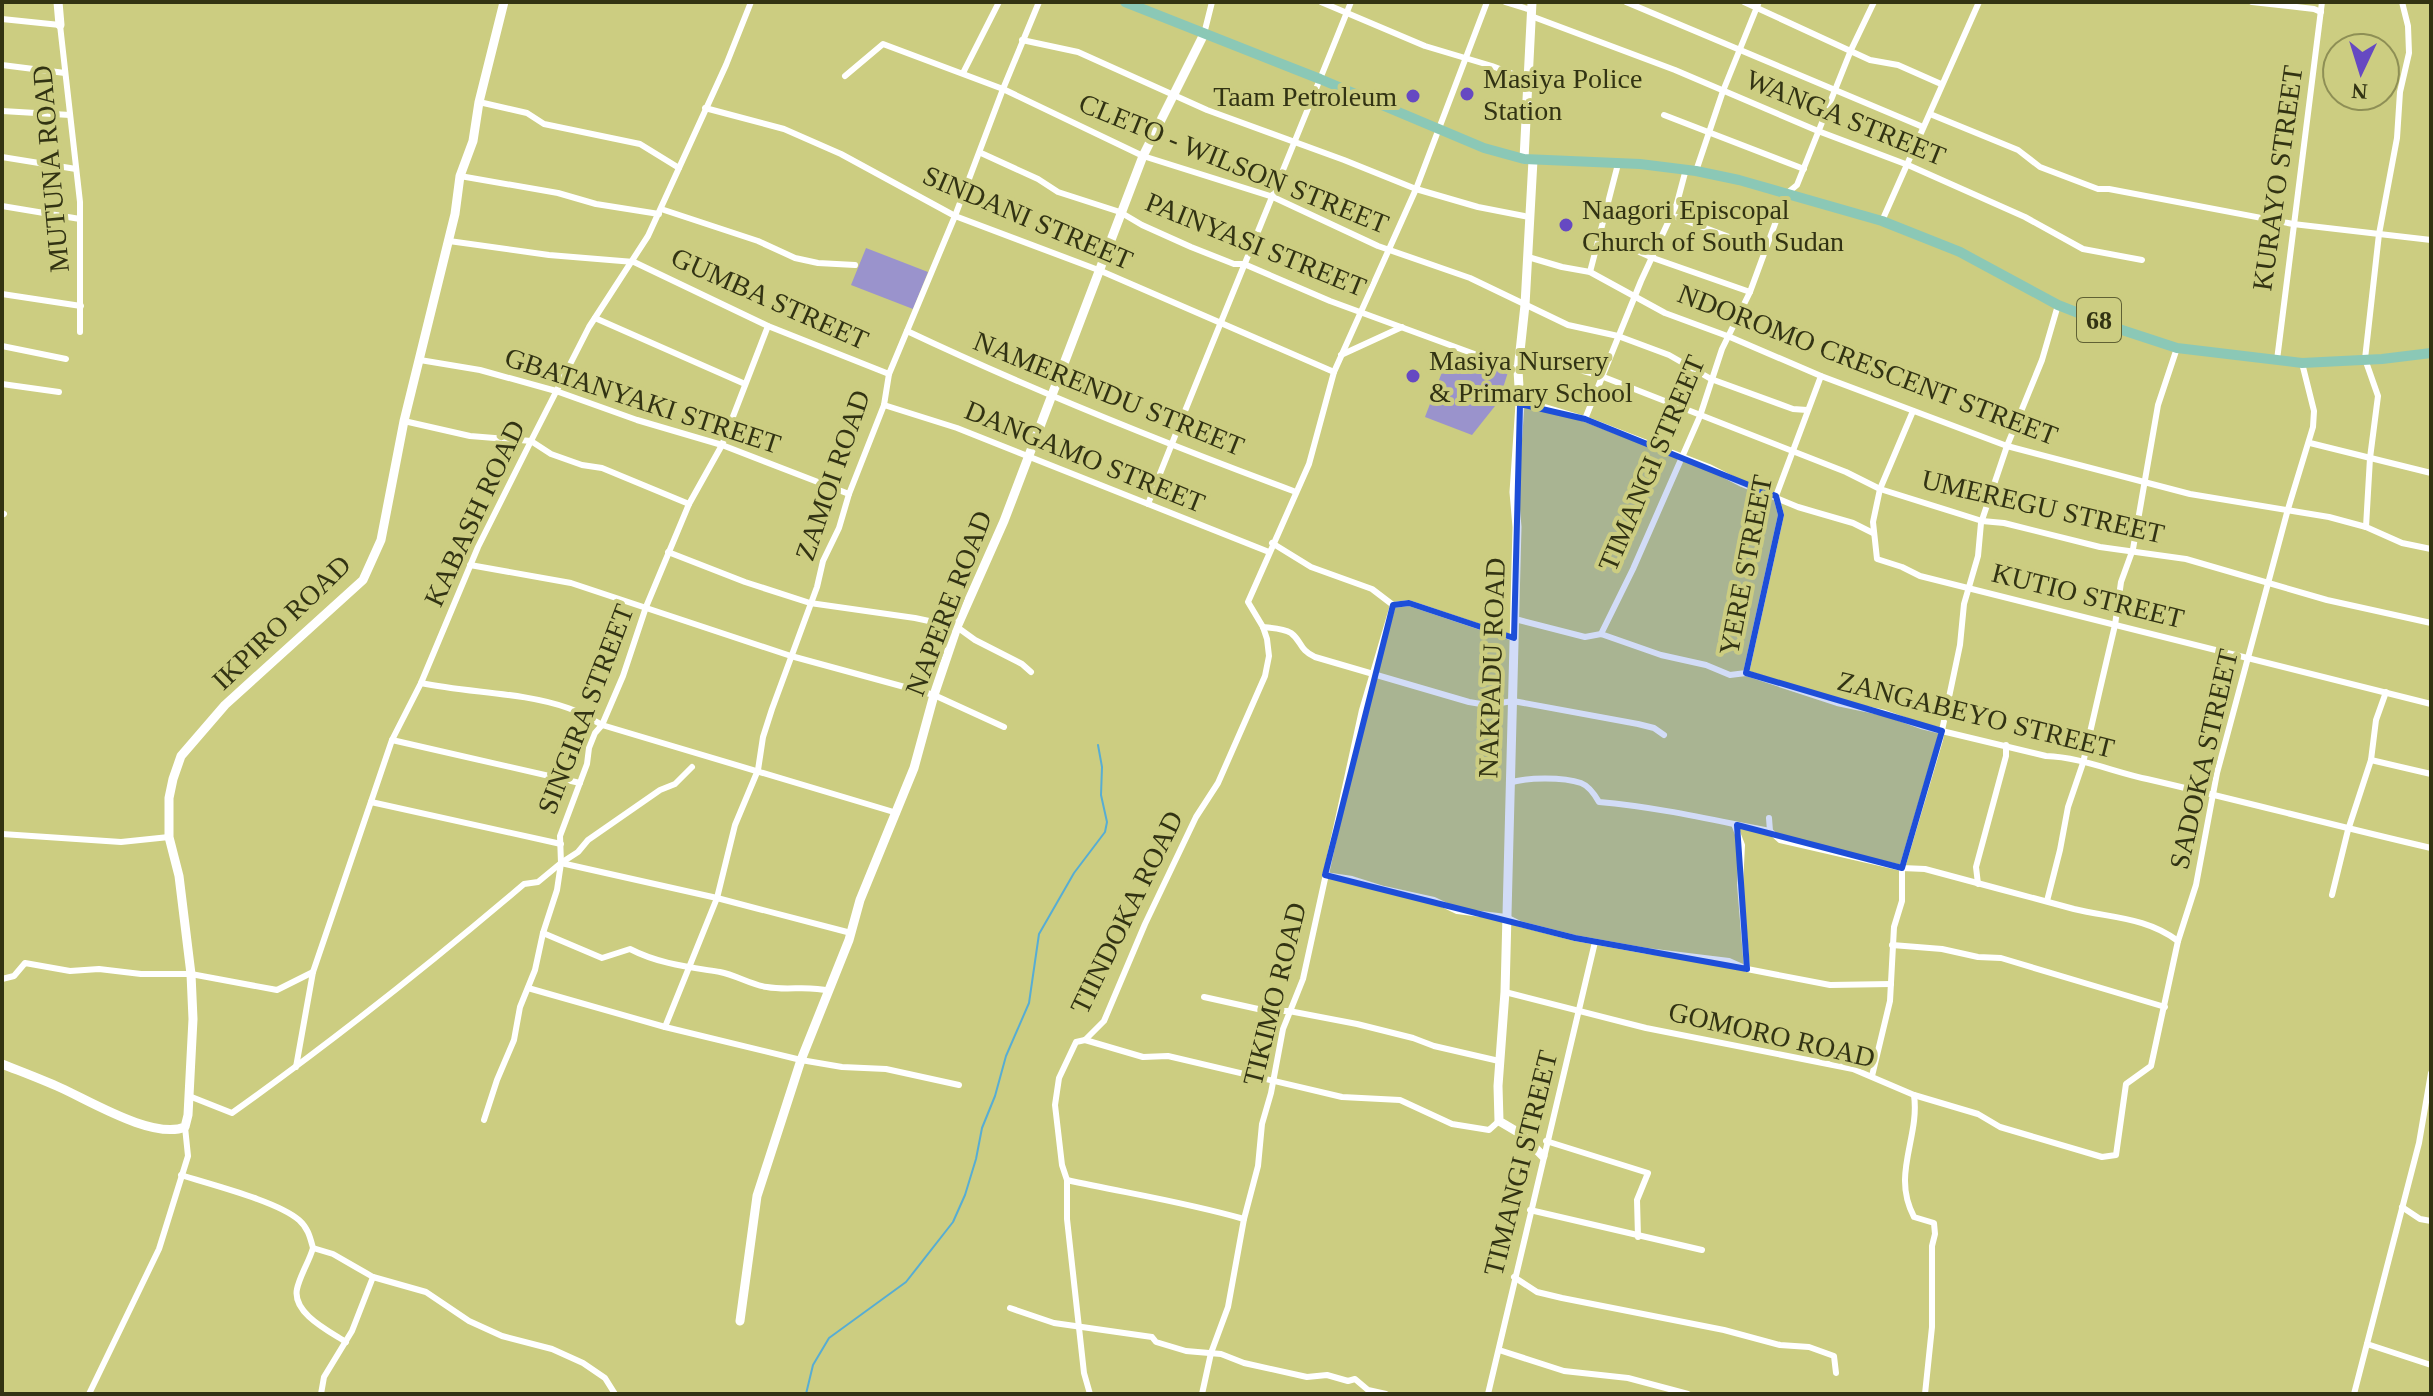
<svg xmlns="http://www.w3.org/2000/svg" width="2433" height="1396" viewBox="0 0 2433 1396" font-family="Georgia,serif">
	<style>
		.green { fill: #9a93cc }
		.lines { fill: none; stroke-linecap: round; stroke-linejoin: round }
		.stream { stroke: #57add3; stroke-width: 2 }
		.street { stroke: #fff; stroke-width: 6 }
		.secondary { stroke: #fff; stroke-width: 9 }
		.primary { stroke: #8bc8b6; stroke-width: 10 }
		.marked { fill: #1d4ed8; fill-opacity: 0.2; stroke: #1d4ed8; stroke-width: 6; stroke-linejoin: round }
		.poi-dot { fill: #6649c2; stroke: #cccd81; stroke-width: 3 }
		.labels { text-anchor: middle; stroke-width: 8; stroke-linejoin: round; paint-order: stroke }
		.shield { fill: #cccd81; stroke: #606134; stroke-width: 2 }
		.shield-label { font-size: 26px; font-weight: bold; fill: #323313 }
		.poi-label { font-size: 28px; fill: #323313; stroke: #cccd81; text-anchor: start }
		.street-label { font-size: 28px; fill: #323313; stroke: #cccd81 }
	</style>
	<rect width="100%" height="100%" fill="#cccd81"/>
	<g class="green">
		<polygon points="866,248 928,272 913,309 851,285"/>
		<polygon points="1450,351 1508,372 1499,401 1472,435 1425,417"/>
	</g>
	<g class="lines">
		<polyline class="stream" points="806,1394 813,1365 829,1338 906,1282 953,1222 965,1195 976,1159 982,1128 995,1096 1006,1056 1029,1003 1039,934 1074,873 1105,832 1107,822 1101,795 1102,767 1098,745"/>
		<g class="street">
			<polyline points="1321,2 1425,46 1492,66 1529,80"/>
			<polyline points="1505,2 1531,10"/>
			<polyline points="1626,2 1923,127"/>
			<polyline points="1744,2 1870,60 1898,65 1941,84"/>
			<polyline points="2252,2 2314,9 2321,12"/>
			<polyline points="1531,16 1675,70 1818,131 1908,165 2025,217 2083,249 2142,260"/>
			<polyline points="2,19 60,25 80,202 80,332"/>
			<polyline points="1204,34 1212,2"/>
			<polyline points="1022,40 1078,52 1207,110 1344,160 1416,189 1478,207 1529,217"/>
			<polyline points="2,65 65,73"/>
			<polyline points="963,73 999,2"/>
			<polyline points="845,76 883,44 1003,89 1143,156 1273,197 1378,246 1470,278 1568,325 1618,336 1669,355 1711,379 1793,409 1807,410"/>
			<polyline points="479,102 527,113 544,124 640,144 679,168"/>
			<polyline points="705,108 784,129 841,154 955,216 1101,271 1334,372"/>
			<polyline points="2,111 70,115"/>
			<polyline points="1930,114 2018,150 2040,167 2098,189 2109,189 2293,224 2431,240"/>
			<polyline points="1664,115 1804,169"/>
			<polyline points="981,153 1038,179 1058,192 1120,212 1142,225 1191,247 1234,264 1244,264 1330,301 1518,370"/>
			<polyline points="2,157 76,169"/>
			<polyline points="1696,171 1723,91 1759,2"/>
			<polyline points="460,176 558,193 596,204 659,214"/>
			<polyline points="2,206 80,219"/>
			<polyline points="661,209 758,241 795,258 818,263 855,265"/>
			<polyline points="1671,215 1766,251"/>
			<polyline points="1882,221 1979,2"/>
			<polyline points="1601,235 1653,258 1750,292"/>
			<polyline points="449,241 549,255 634,262 768,326 889,374"/>
			<polyline points="1528,257 1562,267 1590,272 1665,313 1730,337 1821,376 2007,446 2190,494 2329,517 2366,527 2402,543 2431,549"/>
			<polyline points="1590,272 1618,164"/>
			<polyline points="2,294 81,306"/>
			<polyline points="595,318 745,384"/>
			<path d="M907 331C1034 391 1164 443 1296 492"/>
			<polyline points="2,346 66,359"/>
			<polyline points="1520,353 1601,376 1846,472 1880,489 1982,521 2004,523 2100,547 2186,559 2327,600 2431,623"/>
			<polyline points="1341,355 1402,327"/>
			<polyline points="420,360 480,370 556,391 637,420 722,445 849,494"/>
			<polyline points="2277,360 2322,2"/>
			<polyline points="2,384 59,392"/>
			<polyline points="1520,404 1545,407 1585,419 1709,467 1742,484 1798,507 1853,523 1873,533"/>
			<polyline points="884,405 957,428 1269,552"/>
			<polyline points="1913,411 1880,489 1873,522 1877,559 1902,567 1920,576 2431,704"/>
			<polyline points="1585,419 1641,281 1677,203 1686,169"/>
			<polyline points="404,421 470,436 531,441 551,454 582,465 602,468 689,504"/>
			<polyline points="2310,443 2431,473"/>
			<path d="M1148 504C1214 336 1284 170 1351 2"/>
			<polyline points="2,513 4,514"/>
			<polyline points="2366,527 2370,458 2378,396 2365,359 2379,234 2397,138 2400,92 2409,53 2408,26 2402,2"/>
			<polyline points="1272,543 1311,567 1372,589 1393,605 1409,603 1513,638"/>
			<polyline points="668,552 745,582 810,603 915,618 957,627 975,640 1022,664 1031,672"/>
			<polyline points="470,565 571,583 791,656 934,695 1004,727"/>
			<path d="M1514 621 1519 620 1585 637 1601 634 1661 655 1706 665 1730 675 1746 673 1837 703 1885 713 1921 726 2046 756C2080 757 2114 772 2147 779 2242 801 2336 826 2431 848"/>
			<path d="M1263 627C1272 628 1283 628 1291 633 1302 641 1299 650 1315 657L1469 702 1487 705 1513 701 1638 724 1654 728 1664 735"/>
			<polyline points="1601,634 1633,569 1700,416 1722,349 1750,292 1786,194 1797,185 1851,50 1874,2"/>
			<polyline points="1746,673 1781,515 1776,496 1821,376"/>
			<path d="M421 683C468 693 523 692 568 708 580 712 591 719 602 725L897 813"/>
			<polyline points="392,740 580,783"/>
			<polyline points="2371,760 2431,774"/>
			<path d="M1509 783C1526 777 1564 777 1581 783 1589 786 1595 795 1599 802 1645 806 1690 815 1734 824"/>
			<polyline points="371,802 561,844"/>
			<path d="M1769 818 1770 831 1780 840 1902 868 1925 869C1975 882 2024 896 2074 909 2111 918 2146 917 2178 941"/>
			<polyline points="2,834 121,842 169,837"/>
			<polyline points="561,863 717,898 851,933"/>
			<polyline points="561,863 578,852 588,840 660,790 675,784 692,767"/>
			<polyline points="1325,875 1352,879 1384,889 1434,900 1457,911 1506,917 1520,924 1575,938 1647,951 1729,961 1747,969 1740,885 1742,845 1734,824 1770,831"/>
			<polyline points="1978,884 1976,867 2006,756 2006,745"/>
			<polyline points="2332,895 2348,830 2371,760 2376,720 2386,692"/>
			<polyline points="2047,901 2060,850 2068,807 2083,763 2100,689 2115,625 2121,582 2133,549 2158,405 2177,348"/>
			<path d="M543 933 602 958 630 949C659 964 689 967 720 972 736 975 751 985 767 987 788 991 808 985 829 991"/>
			<polyline points="1892,945 1942,949 1978,957 2001,958 2165,1007"/>
			<polyline points="1747,969 1830,985 1891,984"/>
			<polyline points="2,979 14,976 25,963 70,971 99,969 141,974 191,974 277,990 313,972"/>
			<polyline points="528,988 665,1027"/>
			<polyline points="1505,992 1646,1028 1853,1069 1914,1095 1978,1114 2000,1127 2102,1157 2116,1155 2126,1084 2151,1066 2178,941 2196,885 2217,773 2288,509 2313,427 2314,411 2302,363"/>
			<polyline points="1204,997 1267,1011 1289,1011 1357,1024 1413,1038 1434,1046 1499,1061"/>
			<polyline points="1085,1040 1143,1057 1168,1056 1342,1097 1400,1100 1452,1124 1489,1130 1499,1121"/>
			<polyline points="296,1067 313,972 392,740 421,683 478,547 531,441 589,327 648,236 726,65 751,2"/>
			<polyline points="1872,1076 1890,1001 1894,927 1902,901 1902,868 1940,740 1960,645 1964,604 1978,556 1981,523 2007,446 2042,360 2058,305"/>
			<polyline points="959,1085 886,1069 842,1067 801,1060 665,1027 717,898 735,825 758,770 763,737 772,709 817,587 823,561 839,528 849,494 884,405 889,374 955,216 1003,89 1039,2"/>
			<path d="M1914 1095C1920 1138 1891 1174 1914 1217L1934 1223 1935 1234 1932 1246V1327L1925 1394"/>
			<path d="M189 1096 232 1113C333 1041 430 964 524 884L538 882 561 863 560 836 587 764 589 748 595 733 602 725 623 676 646 607 689 504 722 445 768 326"/>
			<polyline points="484,1120 497,1080 514,1040 520,1007 535,970 543,933 557,890 561,863"/>
			<polyline points="1546,1141 1648,1173 1637,1200 1638,1237"/>
			<path d="M181 1175C212 1185 277 1201 299 1220 308 1228 310 1237 313 1248L333 1254 373 1277 426 1292 469 1321 502 1336 552 1349 583 1363 605 1378 615 1394"/>
			<path d="M1067 1180C1126 1193 1185 1202 1244 1219"/>
			<polyline points="2402,1207 2420,1219 2431,1221"/>
			<polyline points="1530,1210 1702,1250"/>
			<path d="M313 1248C309 1262 300 1275 297 1289 292 1313 329 1331 346 1342"/>
			<polyline points="1514,1277 1537,1292 1562,1298 1724,1330 1780,1345 1809,1347 1834,1356 1836,1373"/>
			<polyline points="1010,1308 1054,1323 1152,1337 1156,1342 1186,1351 1221,1354 1244,1363 1307,1377 1327,1375 1348,1381 1355,1379 1368,1390 1386,1394"/>
			<polyline points="2367,1344 2431,1365"/>
			<polyline points="1499,1350 1564,1371 1628,1378 1688,1394"/>
			<polyline points="89,1394 159,1249 188,1156 185,1127"/>
			<polyline points="321,1394 324,1377 352,1331 373,1277"/>
			<polyline points="1090,1394 1084,1373 1067,1219 1067,1180 1062,1165 1055,1105 1059,1078 1076,1042 1085,1040 1104,1021 1145,924 1196,817 1218,783 1265,676 1269,656 1267,639 1263,627 1248,602 1309,464 1334,372 1416,189 1487,2"/>
			<polyline points="1202,1394 1211,1353 1228,1307 1244,1219 1258,1166 1262,1124 1271,1093 1283,1029 1303,979 1362,710 1393,605"/>
			<polyline points="1488,1394 1595,942"/>
			<polyline points="2354,1394 2419,1143 2431,1073"/>
		</g>
		<g class="secondary">
			<polyline points="58,2 60,25"/>
			<polyline points="1524,159 1532,2"/>
			<polyline points="1533,160 1525,305 1518,370 1520,404 1514,492 1517,527 1505,992 1498,1086 1499,1121 1521,1134 1543,1156"/>
			<path d="M2 1064C22 1072 41 1079 61 1088 90 1101 154 1140 185 1127L188 1115 193 1019 191 974 179 876 169 837V798L173 779 181 756 225 705 363 580 381 540 404 421 455 214 460 176 473 141 479 102 504 2"/>
			<polyline points="740,1321 757,1196 801,1060 849,940 860,900 914,768 934,695 957,627 1004,521 1143,156 1204,34"/>
		</g>
		<polyline class="primary" points="1125,2 1320,79 1484,148 1524,159 1640,164 1696,171 1739,180 1882,221 1960,252 2058,305 2119,329 2177,348 2302,363 2382,359 2431,353"/>
	</g>
	<path class="marked" d="M1520 404 1585 419 1776 496 1781 515 1746 673 1942 731 1902 868 1737 825 1747 969 1575 938 1325 875 1393 605 1409 603 1514 638Z"/>
	<g class="poi-dot">
		<circle cx="1467" cy="94" r="8"/>
		<circle cx="1413" cy="96" r="8"/>
		<circle cx="1566" cy="225" r="8"/>
		<circle cx="1413" cy="376" r="8"/>
	</g>
	<g class="labels">
		<rect class="shield" x="2077" y="298" width="44" height="44" rx="6"/>
		<g class="shield-label">
			<text x="2099" y="329">68</text>
		</g>
		<g class="poi-label">
			<text x="1483" y="88">Masiya Police<tspan x="1483" dy="32">Station</tspan></text>
			<text x="1397" y="106" text-anchor="end">Taam Petroleum</text>
			<text x="1582" y="219">Naagori Episcopal<tspan x="1582" dy="32">Church of South Sudan</tspan></text>
			<text x="1429" y="370">Masiya Nursery<tspan x="1429" dy="32">&amp; Primary School</tspan></text>
		</g>
		<g class="street-label">
			<text transform="translate(1846 117) rotate(22)" y="10">WANGA STREET</text>
			<text transform="translate(1234 163) rotate(22)" y="10">CLETO - WILSON STREET</text>
			<text transform="translate(50 169) rotate(-95)" y="10">MUTUNA ROAD</text>
			<text transform="translate(2277 178) rotate(-82)" y="10">KURAYO STREET</text>
			<text transform="translate(1028 217) rotate(23)" y="10">SINDANI STREET</text>
			<text transform="translate(1256 244) rotate(22)" y="10">PAINYASI STREET</text>
			<text transform="translate(770 298) rotate(24)" y="10">GUMBA STREET</text>
			<text transform="translate(1868 364) rotate(21)" y="10">NDOROMO CRESCENT STREET</text>
			<text transform="translate(1109 393) rotate(22)" y="10">NAMERENDU STREET</text>
			<text transform="translate(643 400) rotate(18)" y="10">GBATANYAKI STREET</text>
			<text transform="translate(1085 456) rotate(22)" y="10">DANGAMO STREET</text>
			<text transform="translate(1651 463) rotate(-67)" y="10">TIMANGI STREET</text>
			<text transform="translate(832 475) rotate(-71)" y="10">ZAMOI ROAD</text>
			<text transform="translate(2043 506) rotate(13)" y="10">UMEREGU STREET</text>
			<text transform="translate(474 513) rotate(-65)" y="10">KABASH ROAD</text>
			<text transform="translate(1745 565) rotate(-79)" y="10">YERE STREET</text>
			<text transform="translate(2088 595) rotate(14)" y="10">KUTIO STREET</text>
			<text transform="translate(948 603) rotate(-69)" y="10">NAPERE ROAD</text>
			<text transform="translate(281 622) rotate(-44)" y="10">IKPIRO ROAD</text>
			<text transform="translate(1491 668) rotate(-88)" y="10">NAKPADU ROAD</text>
			<text transform="translate(585 709) rotate(-69)" y="10">SINGIRA STREET</text>
			<text transform="translate(1976 714) rotate(14)" y="10">ZANGABEYO STREET</text>
			<text transform="translate(2203 759) rotate(-77)" y="10">SADOKA STREET</text>
			<text transform="translate(1126 912) rotate(-64)" y="10">TIINDOKA ROAD</text>
			<text transform="translate(1274 994) rotate(-76)" y="10">TIKIMO ROAD</text>
			<text transform="translate(1772 1034) rotate(13)" y="10">GOMORO ROAD</text>
			<text transform="translate(1520 1163) rotate(-76)" y="10">TIMANGI STREET</text>
		</g>
	</g>
	<rect width="2433" height="1396" fill="none" stroke="#323313" stroke-width="8"/>
	<g transform="translate(2361 72) rotate(184)"><circle r="38" fill="#cccd81" stroke="#8e8f55" stroke-width="2"/>
	<path d="M0-6L14 30L0 20L-14 30Z" fill="#6649c2"/>
	<text y="-12" font-size="22" font-weight="bold" text-anchor="middle" fill="#323313">N</text>
	</g>
</svg>
